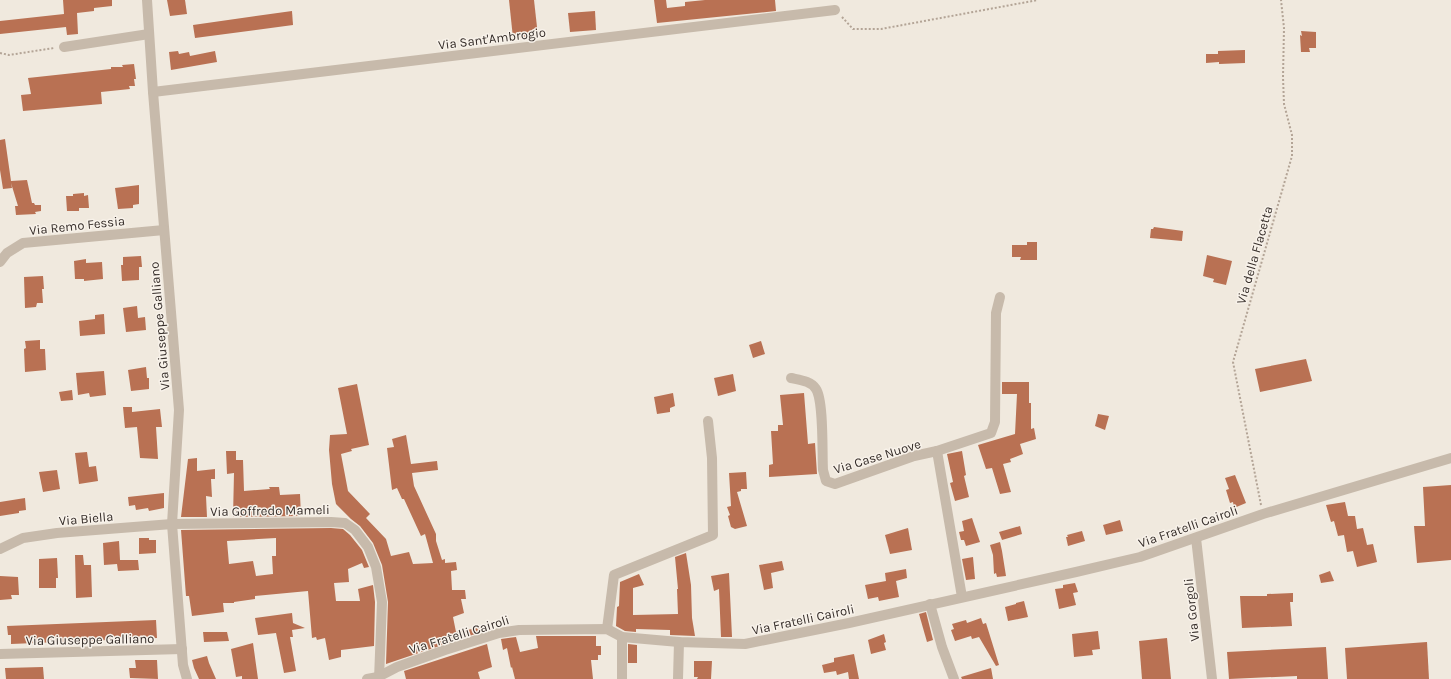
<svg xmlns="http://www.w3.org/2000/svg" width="1451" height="679" viewBox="0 0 1451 679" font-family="Karla,sans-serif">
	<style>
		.building { fill: #b97153; fill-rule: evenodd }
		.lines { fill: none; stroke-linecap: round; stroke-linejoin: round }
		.path { stroke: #b3a496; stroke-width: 2; stroke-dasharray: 2 2; stroke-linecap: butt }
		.minor { stroke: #c7baab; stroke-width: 10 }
		.labels { text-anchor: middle; stroke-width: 3; stroke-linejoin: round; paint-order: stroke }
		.street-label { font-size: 13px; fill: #362e2a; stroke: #f8f2ea }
	</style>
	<rect width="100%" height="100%" fill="#f0e9de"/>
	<g class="building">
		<polygon points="63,0 112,0 112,6 94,8 94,11 77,13 78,34 67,35 66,27 0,34 0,21 64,14"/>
		<polygon points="167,0 185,0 187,14 170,16"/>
		<polygon points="509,0 534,0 538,36 513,38"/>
		<polygon points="654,0 666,0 667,8 685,6 685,2 705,0 775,0 776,11 657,23"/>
		<polygon points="292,11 293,25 195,38 193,25"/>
		<polygon points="595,11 596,30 570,32 568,13"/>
		<polygon points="1301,31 1316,32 1316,48 1309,48 1310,52 1301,52 1300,35 1302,36"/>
		<polygon points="1245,50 1245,63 1219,64 1219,62 1206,63 1206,54 1218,54 1218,51"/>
		<polygon points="178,51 179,54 189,52 190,56 215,51 217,62 171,70 169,52"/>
		<polygon points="134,64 136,79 134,79 135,86 129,86 130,89 101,92 102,104 23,111 21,95 31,94 28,78 111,69 111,67 123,67 122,65"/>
		<polygon points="5,139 11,181 27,180 32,203 34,203 35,205 41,205 41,211 35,212 36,214 16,215 15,206 18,206 11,183 12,188 3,189 0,170 0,140"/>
		<polygon points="139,185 139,204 133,205 133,208 118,209 115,188"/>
		<polygon points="84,193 84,196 88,195 89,208 79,208 79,211 67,211 66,196 73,196 73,194"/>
		<polygon points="1154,227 1183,231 1182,241 1150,238 1151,229 1153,229"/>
		<polygon points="1027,242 1037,242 1037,260 1020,260 1021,257 1012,257 1012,245 1027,245"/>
		<polygon points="1207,255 1232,261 1226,285 1213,282 1214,279 1203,276"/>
		<polygon points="141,256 142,267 139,267 139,280 122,281 121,265 123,265 123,257"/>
		<polygon points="86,259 86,263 102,262 103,279 84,281 84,279 75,279 74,261"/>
		<polygon points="43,276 44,289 42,289 43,303 37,303 36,307 25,308 24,277"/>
		<polygon points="137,306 138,318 145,317 146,330 126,332 123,308"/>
		<polygon points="104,314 105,334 80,336 79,321 95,319 95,315"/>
		<polygon points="40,340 40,349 45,349 46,370 25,372 24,349 26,348 25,341"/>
		<polygon points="761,341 765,354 753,358 749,345"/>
		<polygon points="1306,359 1312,381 1260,392 1255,369"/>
		<polygon points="146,367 147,378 149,378 149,389 131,391 128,370"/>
		<polygon points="104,371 106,395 90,397 89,393 78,395 76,373"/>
		<polygon points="733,374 736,391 718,396 714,378"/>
		<polygon points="1002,382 1029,382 1029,403 1031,403 1031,429 1034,428 1036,439 1020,444 1023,454 1010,459 1011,462 1003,464 1011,492 1000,494 992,468 986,469 978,445 1015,434 1017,394 1002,394"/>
		<polygon points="357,384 369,445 351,449 352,451 341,454 348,491 370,514 366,518 386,539 391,556 409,552 413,564 433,563 425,534 421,536 404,499 402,499 397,488 392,490 387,448 394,447 392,439 406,435 411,464 437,461 438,470 412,473 414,486 436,534 436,541 442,560 445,559 445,563 456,562 457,570 451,571 452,590 465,590 466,599 461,599 464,613 453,617 456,632 483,627 484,631 386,664 388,602 382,565 373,543 360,526 351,519 336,504 332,484 329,450 330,435 347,434 338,388"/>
		<polygon points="72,390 73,400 61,401 59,392"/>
		<polygon points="673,393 675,406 670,408 670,412 657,414 654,397"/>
		<polygon points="804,393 808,444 815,443 817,474 769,477 769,465 773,464 771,431 778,431 778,425 783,425 780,395"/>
		<polygon points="123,407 132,407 132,412 160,409 162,427 156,427 158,459 140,458 137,427 125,428"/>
		<polygon points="1098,414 1109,416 1105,430 1095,426"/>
		<polygon points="226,451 236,451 236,460 243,460 244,491 270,489 269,487 279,487 280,495 300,494 301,516 233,517 234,473 227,474"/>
		<polygon points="962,451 966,475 964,476 969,497 955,501 950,483 953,482 947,454"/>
		<polygon points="87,452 89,467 96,466 98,481 79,484 75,453"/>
		<polygon points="197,458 197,471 215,469 215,479 211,479 212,497 206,496 207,517 181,517 188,459"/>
		<polygon points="57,470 60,489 43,492 39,472"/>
		<polygon points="746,472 747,489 741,489 741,491 737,492 747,526 735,529 731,527 728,516 730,515 727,507 731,506 729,473"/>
		<polygon points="1235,475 1246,503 1234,508 1233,502 1230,503 1226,490 1229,489 1225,478"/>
		<polygon points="1451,485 1451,560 1417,563 1414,526 1425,526 1423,487"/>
		<polygon points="164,493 164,508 149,511 148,508 136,510 135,505 129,506 128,497"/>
		<polygon points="25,498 26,510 19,511 19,513 0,516 0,502"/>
		<polygon points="1345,502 1348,516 1355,516 1357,529 1363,528 1367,545 1373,544 1377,562 1357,567 1353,551 1347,552 1344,535 1338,536 1334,521 1331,522 1326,505"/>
		<polygon points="972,518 980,542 966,546 964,540 961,540 959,532 964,531 962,521"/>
		<polygon points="1120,520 1123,531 1106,535 1103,525"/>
		<polygon points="1020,526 1022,534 1002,540 999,532"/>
		<path d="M331 528 343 529 350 535 362 550 369 567 364 568 362 563 348 569 349 582 334 583 336 601H360L358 589 373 585 375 602 374 646 341 650V657L329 660 325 638 317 640 316 637 312 638 308 591 255 596V599L234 602V603H223L224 612 192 616 189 596H186L181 530ZM276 538V556H272L273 574 256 576 253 561 229 564 227 541Z"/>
		<polygon points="908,528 912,550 890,554 885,535"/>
		<polygon points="1082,531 1085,541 1068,546 1066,537 1068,537 1067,535"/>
		<polygon points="139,538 149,538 149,540 156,540 156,553 139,554"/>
		<polygon points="119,541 120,560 138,560 139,570 118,571 117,564 104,565 103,543"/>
		<polygon points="1000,542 1002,551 1006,576 997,577 996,573 994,574 993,555 990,545"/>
		<polygon points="686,553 691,585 692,618 695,636 670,635 670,630 636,629 636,632 625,631 616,626 617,607 619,606 620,582 639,574 644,585 633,588 633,615 678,614 677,589 678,589 675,557"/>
		<polygon points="75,555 83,555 84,565 91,565 92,597 76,598"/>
		<polygon points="973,557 975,579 966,580 962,559"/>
		<polygon points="57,558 58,578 56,578 56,588 39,588 39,559"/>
		<polygon points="782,561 784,570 771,573 773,588 764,590 759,565"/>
		<polygon points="906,569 907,578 896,581 899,597 879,601 878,597 868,599 865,585 886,581 885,573"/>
		<polygon points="1330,571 1334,581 1321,583 1319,575"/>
		<polygon points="729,573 732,637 721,637 719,589 714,591 711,576"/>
		<polygon points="0,576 18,577 19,595 11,595 12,599 0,600"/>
		<polygon points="1075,583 1078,592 1073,593 1076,605 1059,609 1055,589 1063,588 1063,585"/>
		<polygon points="1293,593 1293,602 1290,602 1292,626 1242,628 1240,596 1267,596 1267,594"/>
		<polygon points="1024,601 1028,617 1008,621 1005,607 1016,604 1016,603"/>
		<polygon points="926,612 933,640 927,642 919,614"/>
		<polygon points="292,613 293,623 305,628 292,630 293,637 290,637 296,671 284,673 276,633 258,635 255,618"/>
		<polygon points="981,618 983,624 986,623 999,665 996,666 979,637 972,639 971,636 955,641 951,630 954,629 952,624 966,620 967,623"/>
		<polygon points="156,620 157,638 11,644 11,635 8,635 7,626"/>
		<polygon points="1098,631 1100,649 1092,650 1093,655 1074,657 1072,634"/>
		<polygon points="203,632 227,632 229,641 204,642"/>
		<polygon points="884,634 886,642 884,643 886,650 871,654 868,640"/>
		<polygon points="536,636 596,636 596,646 601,646 601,655 598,655 598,660 591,660 593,679 515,679 512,667 511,668 507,648 503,650 501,639 516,637 520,652 538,648"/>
		<polygon points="1167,638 1171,679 1142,679 1139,641"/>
		<polygon points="1427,642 1429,679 1347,679 1345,648"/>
		<polygon points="253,643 258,679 242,679 242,676 236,677 231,649"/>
		<polygon points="487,644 492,667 478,672 480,679 406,679 404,671"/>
		<polygon points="628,644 637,645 637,663 628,663"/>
		<polygon points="1326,647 1328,679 1297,679 1297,676 1229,679 1227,652"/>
		<polygon points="854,654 859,679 849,679 848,672 837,675 836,671 824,673 822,665 834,662 834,658"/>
		<polygon points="207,656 209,663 216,679 199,679 194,668 192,660"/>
		<polygon points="135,660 157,660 158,679 130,678 129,668 136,668"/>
		<polygon points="694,661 712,661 711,679 697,679 698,677 694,677"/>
		<polygon points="43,667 44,679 6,679 5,668"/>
		<polygon points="991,668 993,679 962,679 961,677"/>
	</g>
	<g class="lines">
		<g class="path">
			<polyline points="842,17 853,29 881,29 1038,0"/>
			<polyline points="0,53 9,55 54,48"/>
			<polyline points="1261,505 1233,362 1292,156 1292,135 1284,104 1283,77 1284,28 1281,0"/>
		</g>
		<g class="minor">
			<polyline points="147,0 153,92 179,410 172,524 183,665 187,679"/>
			<polyline points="64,47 149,34"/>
			<polyline points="153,92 835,10"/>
			<polyline points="0,262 7,253 23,243 164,230"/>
			<path d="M791 378C800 380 811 381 816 389 824 401 822 454 823 470L826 481 835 484 914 456 937 451 991 433 995 422 996 313 1000 297"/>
			<polyline points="937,451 962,597"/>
			<polyline points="1196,538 1212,679"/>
			<polyline points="0,549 23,538 57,533 172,524 331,522 345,523 355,530 368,547 376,567 382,602 379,679"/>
			<polyline points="930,604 942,647 954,679"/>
			<polyline points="607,629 614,575 713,535 712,458 708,421"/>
			<polyline points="0,654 182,649"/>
			<polyline points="367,679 378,677 397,667 445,650 499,633 519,630 607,629 622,637 679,642 745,644 849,623 1076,572 1140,557 1263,514 1451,458"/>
			<polyline points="622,679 622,637"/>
			<polyline points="678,679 679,642"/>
		</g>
	</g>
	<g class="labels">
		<g class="street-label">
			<text transform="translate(492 38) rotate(-7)" y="5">Via Sant'Ambrogio</text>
			<text transform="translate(77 225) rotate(-6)" y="5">Via Remo Fessia</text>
			<text transform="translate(1254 255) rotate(-74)" y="5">Via della Flacetta</text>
			<text transform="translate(159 326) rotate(-95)" y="5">Via Giuseppe Galliano</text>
			<text transform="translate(877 456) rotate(-17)" y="5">Via Case Nuove</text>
			<text transform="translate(270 510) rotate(-1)" y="5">Via Goffredo Mameli</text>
			<text transform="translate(86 518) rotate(-5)" y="5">Via Biella</text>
			<text transform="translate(1188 526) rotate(-19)" y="5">Via Fratelli Cairoli</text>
			<text transform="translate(1191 610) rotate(-96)" y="5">Via Gorgoli</text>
			<text transform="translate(803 619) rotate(-12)" y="5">Via Fratelli Cairoli</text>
			<text transform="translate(459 634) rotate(-17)" y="5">Via Fratelli Cairoli</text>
			<text transform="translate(90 639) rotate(-1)" y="5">Via Giuseppe Galliano</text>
		</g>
	</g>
</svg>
